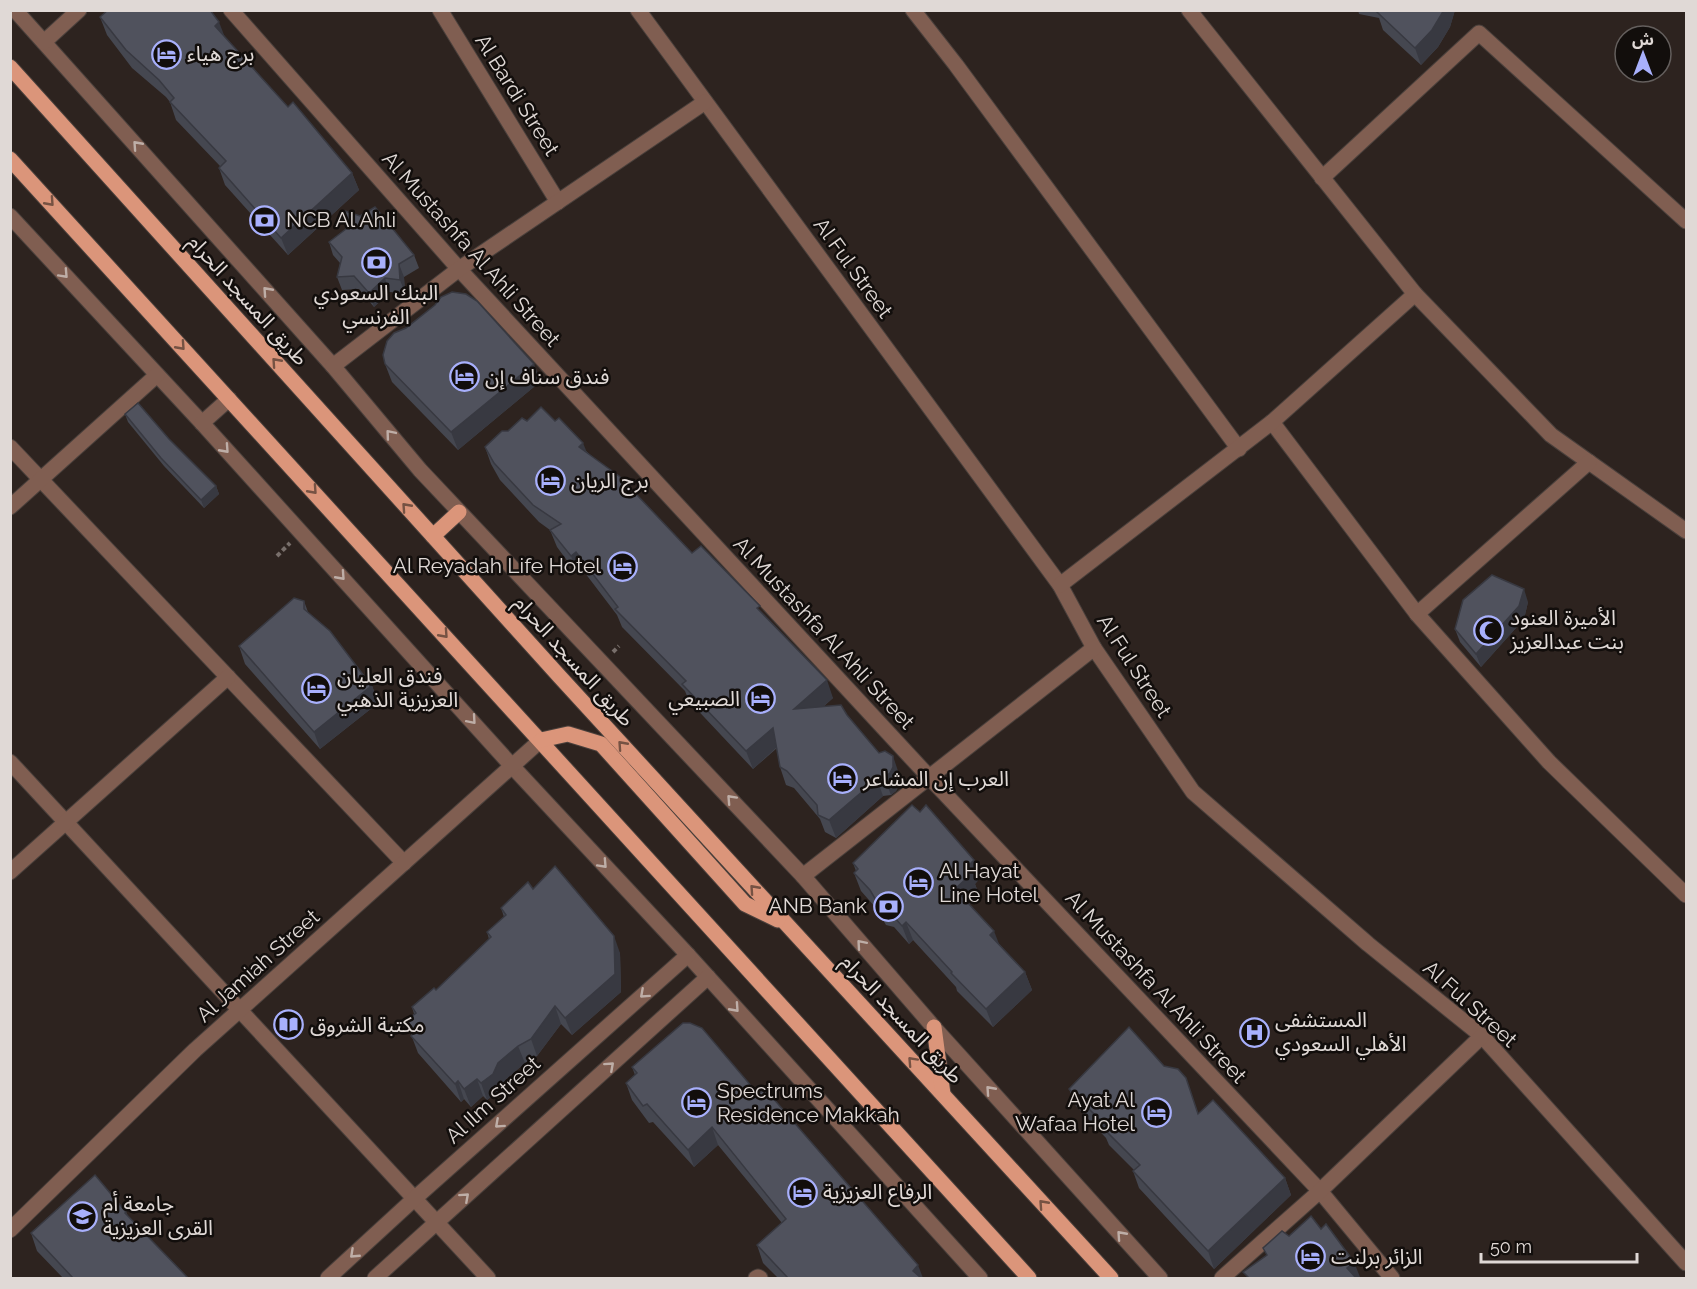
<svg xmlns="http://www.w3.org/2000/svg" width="1697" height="1289" viewBox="0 0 1697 1289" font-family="Raleway,'Noto Sans Arabic',sans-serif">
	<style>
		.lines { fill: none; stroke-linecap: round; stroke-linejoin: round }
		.minor-casing { stroke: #4a403c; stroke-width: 17 }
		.major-casing { stroke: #4a403c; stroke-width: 17 }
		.path { stroke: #786f6b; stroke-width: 4; stroke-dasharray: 4.5 3; stroke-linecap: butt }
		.minor { stroke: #805e51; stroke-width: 15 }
		.major { stroke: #db957a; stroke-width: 15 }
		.wall { fill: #454750 }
		.shaded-wall { fill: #383941 }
		.building { fill: #50525d; stroke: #383941; stroke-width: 1.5 }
		.oneway { stroke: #beaea7 }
		.oneway2 { stroke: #765243 }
		.labels { text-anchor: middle; stroke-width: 5; stroke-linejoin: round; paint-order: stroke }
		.poi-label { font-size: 21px; fill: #e0d9d6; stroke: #120e0c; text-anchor: start }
		.street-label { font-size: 21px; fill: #e0d9d6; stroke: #120e0c }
	</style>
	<rect width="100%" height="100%" fill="#2d231f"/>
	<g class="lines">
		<defs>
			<g id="minor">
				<polyline points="15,10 333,366 420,470 803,876 937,1031 1160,1278"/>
				<polyline points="231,10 459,269 930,778 1320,1191 1392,1278"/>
				<polyline points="440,10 558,202"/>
				<polyline points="638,10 1060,585 1094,648 1193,792 1368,944 1482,1036 1686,1263"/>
				<polyline points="913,10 956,65 1239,449"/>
				<polyline points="1189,10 1415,294 1551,435 1686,531"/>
				<polyline points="44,42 79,10"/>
				<polyline points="1322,178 1479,33 1686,221"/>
				<polyline points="10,216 202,423 512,766 688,955 980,1278"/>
				<polyline points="333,366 459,269 705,102"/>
				<polyline points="1272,422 1417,614 1549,762 1686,895"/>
				<polyline points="202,423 229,399"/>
				<polyline points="10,447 404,863"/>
				<polyline points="10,507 157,375"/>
				<polyline points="1060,585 1272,422 1415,294"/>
				<polyline points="1417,614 1589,462"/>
				<polyline points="10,762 488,1278"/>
				<polyline points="10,872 228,677"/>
				<polyline points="803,876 1094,648"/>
				<polyline points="10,1230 195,1050 541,740"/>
				<polyline points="328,1278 414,1199 688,955"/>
				<polyline points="375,1278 708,977"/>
				<polyline points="756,1278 758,1277 760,1278"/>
				<polyline points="1222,1278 1320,1191 1482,1036"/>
			</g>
			<g id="major">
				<polyline points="10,67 560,677 1111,1278"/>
				<polyline points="10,159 1029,1278"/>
				<polyline points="433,536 459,512"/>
				<polyline points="541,740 568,734 601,744 745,904 778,920"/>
				<polyline points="934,1027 943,1094"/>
			</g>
		</defs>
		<use href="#minor" class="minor-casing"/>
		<use href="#major" class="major-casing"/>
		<g class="path">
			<polyline points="277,556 290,543"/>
			<polyline points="613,652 619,646"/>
		</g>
		<use href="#minor" class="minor"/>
		<use href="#major" class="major"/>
	</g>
	<g class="wall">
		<polygon points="1358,10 1455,10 1450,27 1438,47 1421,65 1383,30 1379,18 1359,14"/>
		<polygon points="100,17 224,36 288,107 352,173 359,190 288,255 225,185 219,168 220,166 176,120 170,102 166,97 132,68 107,35"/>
		<polygon points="329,242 414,255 419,268 404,277 405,293 389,292 374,307 359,289 342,290 337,277 340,263 333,255"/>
		<polygon points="406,328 541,381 458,450 392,382 385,364"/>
		<polygon points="125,414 169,439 216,486 219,494 204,508 164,466 128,422"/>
		<polygon points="527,421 555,421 692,553 763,614 833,698 823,707 847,715 879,753 899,774 899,785 896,791 891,795 883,796 836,838 825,832 820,819 794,788 786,785 780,767 777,748 753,769 689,701 685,691 622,627 617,615 582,569 577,574 557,547 550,530 539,522 500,480 491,464 485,447 508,431"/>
		<polygon points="304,601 308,612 364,676 369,677 375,694 377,704 320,749 245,664 239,646"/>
		<polygon points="1528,602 1524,619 1481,667 1460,642 1455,629"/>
		<polygon points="853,863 980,878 975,884 978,892 967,902 999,944 1025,972 1032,990 993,1027 957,991 956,987 913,940 909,944 894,927 886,925 876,908 861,891 854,873 856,871"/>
		<polygon points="533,889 620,953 621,992 572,1035 561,1024 537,1056 525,1063 505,1080 499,1091 487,1100 483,1096 471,1107 464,1099 461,1102 418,1053 406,1021 414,1014 412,1007 436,990 489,939 487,932 504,917 501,908"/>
		<polygon points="1164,1066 1186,1078 1198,1113 1285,1178 1291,1195 1214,1269 1139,1188 1133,1171 1134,1170 1109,1145 1106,1138 1076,1106 1069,1089"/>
		<polygon points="632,1067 758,1094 923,1278 778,1278 763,1263 757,1245 782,1223 718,1145 694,1167 653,1122 649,1123 632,1100 626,1083 635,1075"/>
		<polygon points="126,1212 128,1216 188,1278 63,1278 37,1251 31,1233"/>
	</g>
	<g class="shaded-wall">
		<polygon points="1444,10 1455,10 1450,27 1438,47 1421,65 1415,48"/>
		<polygon points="219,22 226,40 215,26"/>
		<polygon points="352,173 359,190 288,255 281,238"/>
		<polygon points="399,264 404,277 405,293 400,280"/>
		<polygon points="385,278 389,292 374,307 369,293"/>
		<polygon points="534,364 541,381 458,450 451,432"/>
		<polygon points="583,443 590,460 579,447"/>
		<polygon points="216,486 219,494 204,508 201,500"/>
		<polygon points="576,552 582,569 577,574 571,556"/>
		<polygon points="1524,589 1528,602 1524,619 1481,667 1476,654"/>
		<polygon points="369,677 375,694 377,704 320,749 314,732"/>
		<polygon points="827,680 833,698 800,727 794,709"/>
		<polygon points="773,728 779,745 753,769 746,751"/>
		<polygon points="893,756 899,774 899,785 896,791 891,795 884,777"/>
		<polygon points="877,779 883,796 836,838 829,820"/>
		<polygon points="974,860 980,878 975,884 978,892 961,907 955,889 966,868"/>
		<polygon points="906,922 913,940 909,944 902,926"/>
		<polygon points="994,931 1001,949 990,935"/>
		<polygon points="614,936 620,953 621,992 572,1035 565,1018"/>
		<polygon points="1025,972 1032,990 993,1027 986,1009"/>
		<polygon points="555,1006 561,1024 537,1056 531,1039"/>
		<polygon points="518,1046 525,1063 505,1080 499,1091 487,1100 481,1083 498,1063"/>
		<polygon points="477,1079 483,1096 471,1107 464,1089"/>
		<polygon points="458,1081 464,1099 461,1102 455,1084"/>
		<polygon points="712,1127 718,1145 694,1167 688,1150"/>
		<polygon points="1285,1178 1291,1195 1214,1269 1208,1251"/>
		<polygon points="1354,1262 1360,1277 1358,1278 1351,1278 1347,1268"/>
		<polygon points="918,1265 923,1278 916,1278 913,1271"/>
	</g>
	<g class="building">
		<polygon points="108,10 210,10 219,22 215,26 288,107 293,102 352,173 281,238 219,168 226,161 170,102 174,98 159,80 126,50 100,17"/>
		<polygon points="1378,10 1444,10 1432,30 1415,48 1377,12"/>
		<polygon points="375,207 414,255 399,264 400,280 385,278 369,293 354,276 337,277 342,257 329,242 346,229 345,211 360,216"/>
		<polygon points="452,292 466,294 477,301 534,364 451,432 385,364 383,355 387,341 394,333 406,328 435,305 441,297"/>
		<polygon points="138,403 169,439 216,486 201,500 161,458 125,414"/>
		<polygon points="541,407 555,421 559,418 583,443 579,447 619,476 692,553 701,546 760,606 757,608 827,680 794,709 841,705 847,715 879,753 885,751 893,756 893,767 890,773 884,777 877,779 829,820 818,815 817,805 787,771 780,767 773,728 746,751 682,684 686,681 615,609 618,607 576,552 571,556 550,530 561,524 533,505 494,463 485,447 502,431 508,431 522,418 527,421"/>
		<polygon points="1492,575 1524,589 1519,606 1476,654 1455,629 1463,600"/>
		<polygon points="294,598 304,601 304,609 330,631 364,676 369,677 370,687 314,732 239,646"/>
		<polygon points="912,805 920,812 926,805 974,860 966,868 971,874 955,889 994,931 990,935 1025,972 986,1009 951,973 952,972 906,922 902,926 887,909 880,907 870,890 854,873 858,869 853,863"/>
		<polygon points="555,866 614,936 615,974 565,1018 555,1006 531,1039 518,1046 498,1063 493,1074 481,1083 477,1079 464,1089 458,1081 455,1084 411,1036 415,1032 406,1021 416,1013 412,1007 434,988 436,990 491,937 487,932 506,915 501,908 528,882 533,889"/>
		<polygon points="683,1023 690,1023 702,1028 758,1094 765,1089 918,1265 913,1271 921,1278 788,1278 757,1245 786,1219 712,1127 688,1150 647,1104 643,1106 626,1083 637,1073 632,1067"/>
		<polygon points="1129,1027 1164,1066 1178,1069 1186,1078 1198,1114 1213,1100 1285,1178 1208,1251 1133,1171 1140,1165 1102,1127 1105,1125 1069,1089"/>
		<polygon points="95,1175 126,1212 125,1213 188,1278 73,1278 31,1233"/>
		<polygon points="1311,1216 1321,1229 1326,1224 1354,1262 1347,1268 1356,1278 1249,1278 1243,1272 1267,1255 1263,1248 1282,1231 1289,1236"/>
	</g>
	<defs><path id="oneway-chevron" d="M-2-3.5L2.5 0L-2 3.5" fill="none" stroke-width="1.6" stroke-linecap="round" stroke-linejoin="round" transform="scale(1.5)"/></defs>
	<g class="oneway">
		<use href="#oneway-chevron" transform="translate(137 145) rotate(-132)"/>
		<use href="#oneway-chevron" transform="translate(64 274) rotate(47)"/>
		<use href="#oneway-chevron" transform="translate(267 291) rotate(-132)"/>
		<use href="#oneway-chevron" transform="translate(390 434) rotate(-130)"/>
		<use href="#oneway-chevron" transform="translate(225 449) rotate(48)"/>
		<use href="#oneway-chevron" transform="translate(341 576) rotate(48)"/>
		<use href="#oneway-chevron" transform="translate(472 720) rotate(49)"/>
		<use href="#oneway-chevron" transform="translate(731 799) rotate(-133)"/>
		<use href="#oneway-chevron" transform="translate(603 864) rotate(47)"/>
		<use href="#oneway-chevron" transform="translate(861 944) rotate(-131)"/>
		<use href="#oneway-chevron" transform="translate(644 994) rotate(138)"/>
		<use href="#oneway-chevron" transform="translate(735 1008) rotate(48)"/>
		<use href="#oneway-chevron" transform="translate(610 1066) rotate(-42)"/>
		<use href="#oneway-chevron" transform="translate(990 1090) rotate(-132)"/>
		<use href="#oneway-chevron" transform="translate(499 1124) rotate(138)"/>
		<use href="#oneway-chevron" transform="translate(465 1197) rotate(-42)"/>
		<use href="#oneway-chevron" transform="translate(1121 1235) rotate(-132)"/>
		<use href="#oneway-chevron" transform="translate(354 1254) rotate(137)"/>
	</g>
	<g class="oneway2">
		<use href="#oneway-chevron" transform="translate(50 202) rotate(48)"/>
		<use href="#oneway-chevron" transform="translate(181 346) rotate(48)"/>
		<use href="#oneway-chevron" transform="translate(276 362) rotate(-132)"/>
		<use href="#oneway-chevron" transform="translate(313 490) rotate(48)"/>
		<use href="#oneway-chevron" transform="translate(406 507) rotate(-132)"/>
		<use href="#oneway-chevron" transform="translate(444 634) rotate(48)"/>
		<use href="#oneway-chevron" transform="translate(622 745) rotate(-132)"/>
		<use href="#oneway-chevron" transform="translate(754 889) rotate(-132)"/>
		<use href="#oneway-chevron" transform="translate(912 1061) rotate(-133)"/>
		<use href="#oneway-chevron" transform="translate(1043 1204) rotate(-132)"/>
	</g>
	<defs>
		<symbol id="hotel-ring" viewBox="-11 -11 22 22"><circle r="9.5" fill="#120e0c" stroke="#a8b0fc" stroke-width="1.5"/><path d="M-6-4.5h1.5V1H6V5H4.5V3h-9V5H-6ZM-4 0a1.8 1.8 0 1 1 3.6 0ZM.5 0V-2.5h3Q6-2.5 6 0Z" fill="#a8b0fc"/></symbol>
		<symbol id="bank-ring" viewBox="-11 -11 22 22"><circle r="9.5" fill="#120e0c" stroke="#a8b0fc" stroke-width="1.5"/><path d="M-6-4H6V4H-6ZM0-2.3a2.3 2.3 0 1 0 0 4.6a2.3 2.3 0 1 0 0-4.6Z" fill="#a8b0fc"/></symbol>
		<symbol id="mosque-ring" viewBox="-11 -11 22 22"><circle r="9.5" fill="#120e0c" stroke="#a8b0fc" stroke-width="1.5"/><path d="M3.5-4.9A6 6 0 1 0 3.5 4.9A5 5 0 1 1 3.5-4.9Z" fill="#a8b0fc"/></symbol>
		<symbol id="library-ring" viewBox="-11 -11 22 22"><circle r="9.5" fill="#120e0c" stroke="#a8b0fc" stroke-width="1.5"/><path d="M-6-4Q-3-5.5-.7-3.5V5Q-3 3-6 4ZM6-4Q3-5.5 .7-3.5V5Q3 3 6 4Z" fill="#a8b0fc"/></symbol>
		<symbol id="hospital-ring" viewBox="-11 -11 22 22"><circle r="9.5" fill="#120e0c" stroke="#a8b0fc" stroke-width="1.5"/><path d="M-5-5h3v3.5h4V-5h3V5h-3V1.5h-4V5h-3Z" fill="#a8b0fc"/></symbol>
		<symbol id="university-ring" viewBox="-11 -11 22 22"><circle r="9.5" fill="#120e0c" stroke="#a8b0fc" stroke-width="1.5"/><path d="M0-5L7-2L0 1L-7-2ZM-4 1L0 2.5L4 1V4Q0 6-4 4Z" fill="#a8b0fc"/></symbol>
	</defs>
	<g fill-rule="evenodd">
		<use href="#hotel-ring" x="150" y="38" width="33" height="33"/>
		<use href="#bank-ring" x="248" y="204" width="33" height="33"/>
		<use href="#bank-ring" x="360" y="246" width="33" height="33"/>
		<use href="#hotel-ring" x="448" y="360" width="33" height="33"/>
		<use href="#hotel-ring" x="534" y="464" width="33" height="33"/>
		<use href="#hotel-ring" x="606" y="550" width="33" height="33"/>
		<use href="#mosque-ring" x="1472" y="614" width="33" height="33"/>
		<use href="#hotel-ring" x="300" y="672" width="33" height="33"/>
		<use href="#hotel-ring" x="744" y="682" width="33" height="33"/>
		<use href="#hotel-ring" x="826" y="762" width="33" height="33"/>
		<use href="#hotel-ring" x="902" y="866" width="33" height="33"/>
		<use href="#bank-ring" x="872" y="890" width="33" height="33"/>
		<use href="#library-ring" x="272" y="1008" width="33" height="33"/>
		<use href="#hospital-ring" x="1238" y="1016" width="33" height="33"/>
		<use href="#hotel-ring" x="680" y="1086" width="33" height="33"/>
		<use href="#hotel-ring" x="1140" y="1096" width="33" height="33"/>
		<use href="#hotel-ring" x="786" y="1176" width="33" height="33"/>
		<use href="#university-ring" x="66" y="1200" width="33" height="33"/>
		<use href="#hotel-ring" x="1294" y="1240" width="33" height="33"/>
	</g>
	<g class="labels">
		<g class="poi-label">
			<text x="187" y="61">برج هياء</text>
			<text x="286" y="227">NCB Al Ahli</text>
			<text x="376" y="300" text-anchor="middle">البنك السعودي<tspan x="376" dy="24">الفرنسي</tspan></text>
			<text x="485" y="384">فندق سناف إن</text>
			<text x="571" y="488">برج الريان</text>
			<text x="601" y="573" text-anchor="end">Al Reyadah Life Hotel</text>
			<text x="1510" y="625">الأميرة العنود<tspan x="1510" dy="24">بنت عبدالعزيز</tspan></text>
			<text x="337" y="683">فندق العليان<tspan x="337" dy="24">العزيزية الذهبي</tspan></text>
			<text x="740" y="706" text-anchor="end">الصبيعي</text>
			<text x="863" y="786">العرب إن المشاعر</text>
			<text x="939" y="878">Al Hayat<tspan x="939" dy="24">Line Hotel</tspan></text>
			<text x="867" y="913" text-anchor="end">ANB Bank</text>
			<text x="1275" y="1027">المستشفى<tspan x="1275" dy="24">الأهلي السعودي</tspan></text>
			<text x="310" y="1032">مكتبة الشروق</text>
			<text x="717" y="1098">Spectrums<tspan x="717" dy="24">Residence Makkah</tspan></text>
			<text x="1135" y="1107" text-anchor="end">Ayat Al<tspan x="1135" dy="24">Wafaa Hotel</tspan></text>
			<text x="823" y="1199">الرفاع العزيزية</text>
			<text x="103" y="1211">جامعة أم<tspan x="103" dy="24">القرى العزيزية</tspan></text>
			<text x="1331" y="1264">الزائر برلنت</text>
		</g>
		<g class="street-label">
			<text transform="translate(517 95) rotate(58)" y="7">Al Bardi Street</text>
			<text transform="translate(471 249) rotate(48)" y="7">Al Mustashfa Al Ahli Street</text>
			<text transform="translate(853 268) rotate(54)" y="7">Al Ful Street</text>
			<text transform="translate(248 300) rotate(48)" y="7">طريق المسجد الحرام</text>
			<text transform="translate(824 633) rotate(47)" y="7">Al Mustashfa Al Ahli Street</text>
			<text transform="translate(574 661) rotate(48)" y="7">طريق المسجد الحرام</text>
			<text transform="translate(1134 666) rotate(57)" y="7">Al Ful Street</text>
			<text transform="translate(258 966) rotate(-42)" y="7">Al Jamiah Street</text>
			<text transform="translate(1156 987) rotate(47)" y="7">Al Mustashfa Al Ahli Street</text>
			<text transform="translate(1470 1004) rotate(42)" y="7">Al Ful Street</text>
			<text transform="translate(902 1019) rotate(47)" y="7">طريق المسجد الحرام</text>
			<text transform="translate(493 1100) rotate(-42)" y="7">Al Ilm Street</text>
		</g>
	</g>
	<rect width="1697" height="1289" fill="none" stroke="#e0d9d6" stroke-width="24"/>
	<g transform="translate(1643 54)"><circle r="28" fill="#120e0c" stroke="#645f5d" stroke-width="1.5"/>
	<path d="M0-4.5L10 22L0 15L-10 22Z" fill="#a8b0fc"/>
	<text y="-9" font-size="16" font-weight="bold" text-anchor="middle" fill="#e0d9d6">ش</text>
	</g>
	<path d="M1481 1253v9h156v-9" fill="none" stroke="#e0d9d6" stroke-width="3"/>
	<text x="1490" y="1253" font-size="18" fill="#e0d9d6" stroke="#120e0c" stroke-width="4.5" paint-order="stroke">50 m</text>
</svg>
